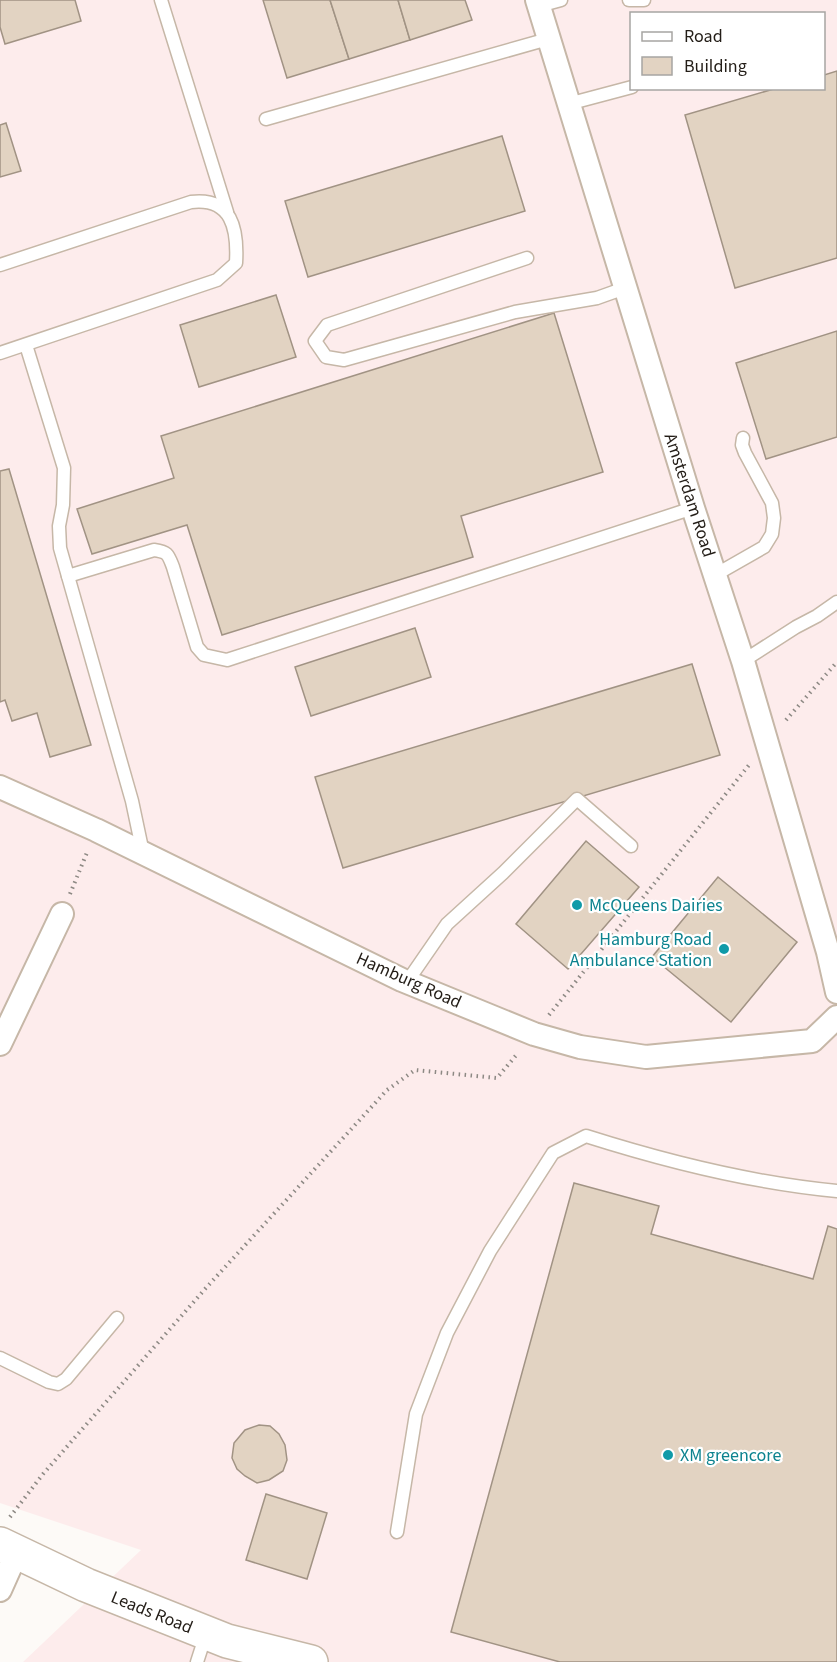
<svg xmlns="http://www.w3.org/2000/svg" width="837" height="1662" viewBox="0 0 837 1662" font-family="'Source Sans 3',sans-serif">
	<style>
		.industrial { fill: #fdecec; fill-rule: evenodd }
		.building { fill: #e2d3c2; stroke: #a19384; stroke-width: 1.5 }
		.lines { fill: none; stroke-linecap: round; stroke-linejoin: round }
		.lane-casing { stroke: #c6b7a7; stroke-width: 15 }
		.street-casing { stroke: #c6b7a7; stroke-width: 26 }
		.secondary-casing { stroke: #c6b7a7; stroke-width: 36 }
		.path { stroke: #8d8984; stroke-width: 4; stroke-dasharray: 1.5 4.5; stroke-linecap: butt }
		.lane { stroke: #fff; stroke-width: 12 }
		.street { stroke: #fff; stroke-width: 22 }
		.secondary { stroke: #fff; stroke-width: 33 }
		.culture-dot { fill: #0f9aa8; stroke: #fff; stroke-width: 2 }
		.labels { text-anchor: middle; stroke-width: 4.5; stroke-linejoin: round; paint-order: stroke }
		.street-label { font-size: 18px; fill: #231d17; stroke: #fff }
		.culture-label { font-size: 18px; fill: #0d838f; stroke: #fff; text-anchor: start }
	</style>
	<rect width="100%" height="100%" fill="#fdfaf7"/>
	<path class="industrial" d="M0 0H837V1662H23L141 1550 0 1503ZM632 14H824V88H632Z"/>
	<g class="building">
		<polygon points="0,0 75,0 81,21 5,44 0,27"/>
		<polygon points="263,0 330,0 349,59 287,78"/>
		<polygon points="330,0 398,0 410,40 349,59"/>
		<polygon points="398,0 465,0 472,20 410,40"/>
		<polygon points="837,71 837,258 735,288 685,115 777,88 824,88 824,75"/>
		<polygon points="6,123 21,171 0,177 0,125"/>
		<polygon points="502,136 525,211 308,277 285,201"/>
		<polygon points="276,295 296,357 199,387 180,325"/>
		<polygon points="554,313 603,472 461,516 473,557 222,635 187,525 92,554 77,509 174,478 161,436"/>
		<polygon points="837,331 837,437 766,459 736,363"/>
		<polygon points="9,469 91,745 50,757 37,713 12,721 5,700 0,702 0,471"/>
		<polygon points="415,628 431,677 311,716 295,667"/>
		<polygon points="692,664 720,755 343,868 315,777"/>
		<polygon points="586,841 639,887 568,969 516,924"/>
		<polygon points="718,877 797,942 731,1022 652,957"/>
		<polygon points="574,1183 659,1206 651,1234 813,1279 828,1226 837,1229 837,1662 560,1662 451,1632"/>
		<polygon points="259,1425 270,1426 279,1434 285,1445 287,1460 283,1471 269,1480 257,1483 245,1476 237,1469 232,1458 234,1443 245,1430"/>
		<polygon points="266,1494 327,1513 307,1579 246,1560"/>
	</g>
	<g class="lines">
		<defs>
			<g id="lane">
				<polyline points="161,0 227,212"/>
				<polyline points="629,0 644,0"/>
				<polyline points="539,6 561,0"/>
				<polyline points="568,104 632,87"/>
				<polyline points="266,119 548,39"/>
				<polyline points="527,258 327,325 315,341 326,357 344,360 515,312 597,298 625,288"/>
				<path d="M0 265 191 202C232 197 238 229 236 263L217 280 0 353"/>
				<polyline points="26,345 64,468 63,505 59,526 60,548 132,801 143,853"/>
				<polyline points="715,575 764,547 772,534 774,518 772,503 745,453 742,445 743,438"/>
				<path d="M68 576 154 550C168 552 168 554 173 567L197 647 204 655 227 660 693 508"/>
				<polyline points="743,661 796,627 817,616 837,602"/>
				<polyline points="407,982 447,924 503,873 577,799 631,846"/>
				<polyline points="0,1358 49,1382 58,1384 66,1379 117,1318"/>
				<path d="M397 1532 416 1414 447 1333 490 1251 553 1153 586 1136C668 1162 751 1183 837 1191"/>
				<polyline points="197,1662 206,1634"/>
			</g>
			<g id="street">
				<polyline points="537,0 693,508 743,661 828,952 837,992"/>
				<polyline points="0,787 96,830 402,980 534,1034 580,1047 646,1057 812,1041 837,1017"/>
				<polyline points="0,1044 62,914"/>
				<polyline points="0,1590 17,1552"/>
			</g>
			<polyline id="secondary" points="0,1544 86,1585 227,1641 311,1662"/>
		</defs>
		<use href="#lane" class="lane-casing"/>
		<use href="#street" class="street-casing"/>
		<use href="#secondary" class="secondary-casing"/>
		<g class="path">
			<polyline points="786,720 837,662"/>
			<polyline points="70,894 88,850"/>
			<polyline points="549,1015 749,765"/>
			<polyline points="10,1517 43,1474 205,1289 387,1090 415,1070 497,1078 518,1053"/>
		</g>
		<use href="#lane" class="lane"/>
		<use href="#street" class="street"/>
		<use href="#secondary" class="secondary"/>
	</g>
	<g class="culture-dot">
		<circle cx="577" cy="905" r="6"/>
		<circle cx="724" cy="949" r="6"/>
		<circle cx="668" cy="1455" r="6"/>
	</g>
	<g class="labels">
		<g class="street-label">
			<text transform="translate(690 495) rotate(72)" y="6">Amsterdam Road</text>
			<text transform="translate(409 980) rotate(24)" y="6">Hamburg Road</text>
			<text transform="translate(152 1612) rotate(22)" y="6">Leads Road</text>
		</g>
		<g class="culture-label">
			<text x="589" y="911">McQueens Dairies</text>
			<text x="712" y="945" text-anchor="end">Hamburg Road<tspan x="712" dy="21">Ambulance Station</tspan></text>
			<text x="680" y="1461">XM greencore</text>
		</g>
	</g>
	<rect x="630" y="12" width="195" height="78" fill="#ffffff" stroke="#a7a5a2" stroke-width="1.5"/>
	<rect x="642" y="32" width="30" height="9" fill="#ffffff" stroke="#a7a5a2" stroke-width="1.5"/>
	<text x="684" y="42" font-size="18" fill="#231d17">Road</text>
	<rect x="642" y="57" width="30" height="18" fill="#e2d3c2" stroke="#a7a5a2" stroke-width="1.5"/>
	<text x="684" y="72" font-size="18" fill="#231d17">Building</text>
</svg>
